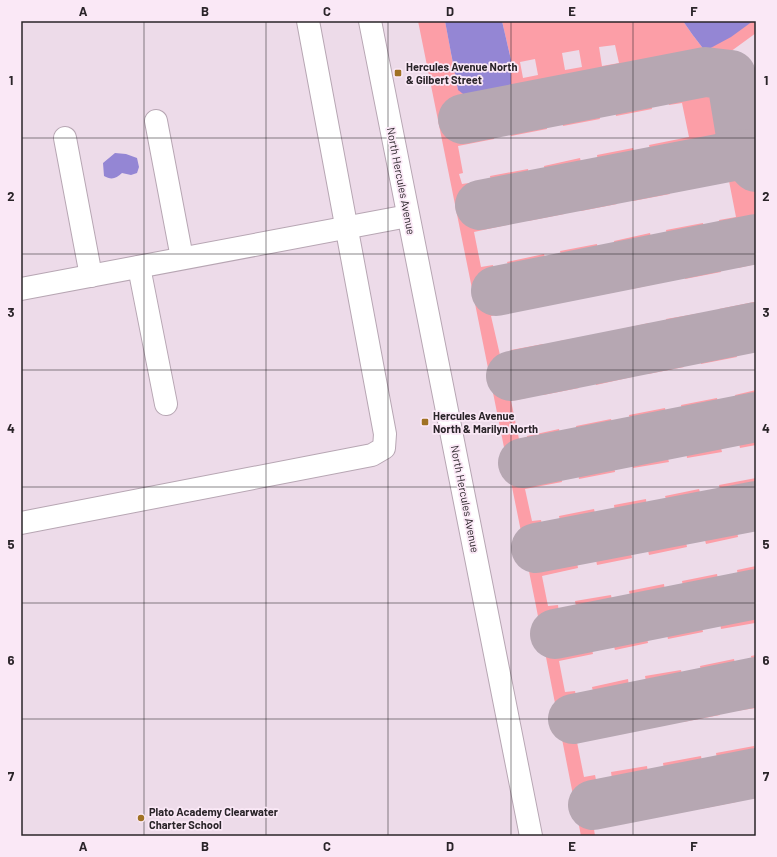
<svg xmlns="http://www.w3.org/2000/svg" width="777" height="857" viewBox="0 0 777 857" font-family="Barlow,sans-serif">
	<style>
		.green { fill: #fc9ea7; fill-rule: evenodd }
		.water { fill: #9486d4 }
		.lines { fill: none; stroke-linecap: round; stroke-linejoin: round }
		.taxiway { stroke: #b6a7b2; stroke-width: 50 }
		.minor-casing { stroke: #b7a6b3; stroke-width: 24 }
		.minor { stroke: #fff; stroke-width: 22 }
		.grid { fill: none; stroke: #2a2429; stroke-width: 1; stroke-opacity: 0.55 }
		.poi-dot { fill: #a07224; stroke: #fae8f6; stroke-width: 1.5 }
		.labels { text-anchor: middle; stroke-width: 3.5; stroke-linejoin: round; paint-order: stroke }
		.poi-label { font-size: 11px; font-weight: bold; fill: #2a2429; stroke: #fae8f6; text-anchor: start }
		.street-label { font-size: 11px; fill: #2a2429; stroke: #fae8f6 }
		.neatline { fill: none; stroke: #2a2429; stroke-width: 1.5 }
		.grid-label { font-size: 13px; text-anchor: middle; font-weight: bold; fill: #2a2429 }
	</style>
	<rect width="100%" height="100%" fill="#eddbe9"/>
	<g class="green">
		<path d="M418 21H445L458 90 511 60 502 21H683L692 34 705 51 753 21H756V33L719 60 708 64 458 112 462 130 486 125 492 127 494 139 458 146 463 173 459 174 462 184 476 182 479 197 473 206V210L482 215 505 211 509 214 511 224 474 232 481 267 493 265 495 277 493 283 487 284 491 300 503 298 507 301 509 312 491 316 500 355 512 353 511 350 543 344 545 358 541 361 513 368 512 371 505 376 506 380C517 384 522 386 526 398L511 401 519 439 527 437V436L559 429 562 444 560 447 525 454 522 459 524 467 528 469 555 466 560 470 562 482 525 489 532 521 541 520 544 534 542 540 535 542 534 545 535 554 537 557 570 552 576 557 578 568 542 576 548 606 558 605 560 622 552 629 556 641 583 636 590 640 593 654 559 661 565 692 575 691 578 705 576 708 572 710C570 716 571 720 574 726L607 720 612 726 614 734 577 742 584 777 595 775 599 794 591 796 594 810 621 806 628 809 630 822 594 829 595 836H581L535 601ZM615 45 619 63 602 66 599 47ZM579 50 582 67 565 70 562 53ZM535 59 538 75 523 78 520 62Z"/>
		<polygon points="709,81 716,81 724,88 733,137 732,143 724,150 656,162 652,158 649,145 689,137 682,103 669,105 667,94 671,89"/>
		<polygon points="746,90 750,91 756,99 756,149 754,145 743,93"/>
		<polygon points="644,94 650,97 652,109 616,116 614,105 616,100"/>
		<polygon points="591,104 596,105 600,119 563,126 561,115 563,110"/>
		<path d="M539 113C546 116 546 122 547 129L511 136 509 126 512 119Z"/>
		<path d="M633 148 636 162 633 166 626 168 606 172C598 171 598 162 597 155Z"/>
		<path d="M580 158 583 171 582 175 579 177C569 179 556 185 546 179L544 166Z"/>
		<path d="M732 165 740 168 756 180V221L749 233C742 235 728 240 722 234 720 231 720 224 719 220L736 217 729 181 686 190 684 178 685 175 693 172Z"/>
		<path d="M528 169C528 173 531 178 530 182 530 193 503 192 495 192L492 187 490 176Z"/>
		<path d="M661 179 666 182 670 194 633 201 631 190C637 180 651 181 661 179Z"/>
		<path d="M606 189H611L615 193 617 204 581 211C580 208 577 202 579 198 581 192 600 190 606 189Z"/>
		<polygon points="556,199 562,203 564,214 528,221 525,211 527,205"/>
		<path d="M703 223 705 236 700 243C688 246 678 251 668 242L666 230Z"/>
		<path d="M650 233C651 238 654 246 651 250 648 255 629 257 623 258 614 256 615 248 614 241Z"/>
		<polygon points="597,244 599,257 598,260 594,264 571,268 563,264 560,251"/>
		<polygon points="756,248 756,264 738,268 737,257 740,251"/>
		<path d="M544 254 547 266C540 276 522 279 512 276L507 262Z"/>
		<polygon points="712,257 719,260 721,272 685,279 683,268 686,262"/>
		<polygon points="661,268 666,272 668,281 632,289 629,278 633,273"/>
		<polygon points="608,278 613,281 615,292 579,299 577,289 581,283"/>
		<polygon points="553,288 560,292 562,302 527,309 525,297 528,293"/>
		<polygon points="754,302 756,314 753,321 725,326 721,322 719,309"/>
		<polygon points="701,313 704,327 701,331 674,336 668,333 666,319"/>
		<polygon points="649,323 652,336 648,341 620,346 616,344 613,331"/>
		<polygon points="595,335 598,348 595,351 567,357 563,355 560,341"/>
		<polygon points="730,342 734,345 737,357 701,364 699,352 702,348"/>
		<polygon points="678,353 682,356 684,367 648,374 646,362 648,358"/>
		<polygon points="627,362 629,366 632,377 596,385 593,373 595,368"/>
		<polygon points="572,373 577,376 579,388 543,395 541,384 542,379"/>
		<polygon points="756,390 756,410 743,412 737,409 735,395"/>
		<polygon points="717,398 720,412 717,418 687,423 684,420 681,405"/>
		<polygon points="665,408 668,423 665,427 635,433 632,429 629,415"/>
		<polygon points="611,419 615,433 613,437 582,443 579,440 576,426"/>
		<polygon points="756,426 756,445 740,448 737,435 741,429"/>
		<polygon points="713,434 719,440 722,452 687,458 685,445 689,439"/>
		<polygon points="659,445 664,446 669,462 633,468 631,458 632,453 637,449"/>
		<polygon points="607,455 613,459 615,472 579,479 577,468 579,462 585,458"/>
		<polygon points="756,478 756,498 728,503 722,498 719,485"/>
		<polygon points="699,489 703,502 700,508 676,513 670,511 665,496"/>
		<path d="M646 499 647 512 644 518 638 521 621 524C615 520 615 512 614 505Z"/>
		<polygon points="594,509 597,522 593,529 569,534 562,530 559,516"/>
		<polygon points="730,519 735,521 738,537 706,544 703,533 707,524"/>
		<polygon points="678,529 684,533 687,547 649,555 646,542 647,536"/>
		<polygon points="624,541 629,545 632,558 597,565 594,550 596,546"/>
		<polygon points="756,566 756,586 742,588 739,582 737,570"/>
		<polygon points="717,574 720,589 717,593 689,599 685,596 682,581"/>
		<polygon points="664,584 666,599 664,604 636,609 632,606 629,591"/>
		<polygon points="611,595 614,610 611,614 583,619 578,616 575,601"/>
		<polygon points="747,604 752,608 755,623 721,629 719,615 722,608"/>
		<polygon points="695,614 700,618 703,632 668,639 665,627 667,620"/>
		<polygon points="639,625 645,629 648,643 615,650 611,636 616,629"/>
		<polygon points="756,655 756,674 753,669 751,656"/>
		<polygon points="734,659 737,673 735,678 709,683 703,681 700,666"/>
		<polygon points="681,670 684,684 681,689 652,695 648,692 645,676"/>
		<polygon points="628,679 630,695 628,699 601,704 595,701 592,687"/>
		<polygon points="756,691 756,708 736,711 734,700 739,694"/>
		<polygon points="712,699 718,706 720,715 683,722 681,712 685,705"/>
		<polygon points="659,710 664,713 666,725 630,731 629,721 633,715"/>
		<polygon points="754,746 756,757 752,765 722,771 718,765 716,753"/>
		<polygon points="701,756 703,768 698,776 672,780 665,776 663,763"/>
		<polygon points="647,766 649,779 646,785 621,790 613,786 611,772"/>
		<polygon points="756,780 756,798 751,799 750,787 754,781"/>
		<polygon points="727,786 734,790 736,802 700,809 697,798 703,790"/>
		<polygon points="675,796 681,801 683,812 647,819 644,806 650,801"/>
	</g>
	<g class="water">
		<polygon points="445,21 502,21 511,60 511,90 496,98 471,100 458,90"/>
		<polygon points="683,21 753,21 731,37 705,51 692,34"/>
		<path d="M115 153 126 154 137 158 139 167 137 173 131 175 122 173C116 179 111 180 104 176L103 163Z"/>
	</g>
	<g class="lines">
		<g class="taxiway">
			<polyline points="463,119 705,72 731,75 744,154"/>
			<polyline points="480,205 744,154 756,167"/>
			<polyline points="496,291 756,239"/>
			<polyline points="511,376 756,327"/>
			<polyline points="523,463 756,417"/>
			<polyline points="536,548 756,506"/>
			<polyline points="555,634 756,594"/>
			<polyline points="573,719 756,682"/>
			<polyline points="593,805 756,773"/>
		</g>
		<defs>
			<g id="minor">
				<polyline points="370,21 531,836"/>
				<polyline points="156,121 182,258"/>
				<polyline points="65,138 91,276"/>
				<polyline points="139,267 166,404"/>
				<polyline points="21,289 408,216"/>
				<polyline points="21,523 372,455 384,448 385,434 308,21"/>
			</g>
		</defs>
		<use href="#minor" class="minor-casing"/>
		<use href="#minor" class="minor"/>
	</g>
	<path class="grid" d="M144 21V836M266 21V836M388 21V836M511 21V836M633 21V836M21 138H756M21 254H756M21 370H756M21 487H756M21 603H756M21 719H756"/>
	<g class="poi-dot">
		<rect x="394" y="69" width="8" height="8" rx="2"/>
		<rect x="421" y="418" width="8" height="8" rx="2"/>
		<circle cx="141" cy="818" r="4"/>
	</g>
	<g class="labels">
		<g class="poi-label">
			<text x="406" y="71">Hercules Avenue North<tspan x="406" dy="13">&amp; Gilbert Street</tspan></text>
			<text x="433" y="420">Hercules Avenue<tspan x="433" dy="13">North &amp; Marilyn North</tspan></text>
			<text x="149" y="816">Plato Academy Clearwater<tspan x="149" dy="13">Charter School</tspan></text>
		</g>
		<g class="street-label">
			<text transform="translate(401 181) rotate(79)" y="4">North Hercules Avenue</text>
			<text transform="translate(465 499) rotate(79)" y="4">North Hercules Avenue</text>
		</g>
	</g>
	<rect width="777" height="857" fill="none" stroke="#fae8f6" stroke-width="44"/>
	<rect x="22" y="22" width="733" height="813" class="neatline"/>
	<g class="grid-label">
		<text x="83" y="16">A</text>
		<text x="205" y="16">B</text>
		<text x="327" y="16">C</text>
		<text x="450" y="16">D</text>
		<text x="572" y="16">E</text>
		<text x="694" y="16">F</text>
		<text x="11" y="85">1</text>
		<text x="766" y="85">1</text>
		<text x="11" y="201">2</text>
		<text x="766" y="201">2</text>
		<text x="11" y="317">3</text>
		<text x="766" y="317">3</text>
		<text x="11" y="433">4</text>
		<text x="766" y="433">4</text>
		<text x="11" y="549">5</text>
		<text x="766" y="549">5</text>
		<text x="11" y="665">6</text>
		<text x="766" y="665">6</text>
		<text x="11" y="781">7</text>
		<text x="766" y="781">7</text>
		<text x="83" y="851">A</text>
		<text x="205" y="851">B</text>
		<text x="327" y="851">C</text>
		<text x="450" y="851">D</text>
		<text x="572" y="851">E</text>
		<text x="694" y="851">F</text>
	</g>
</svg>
